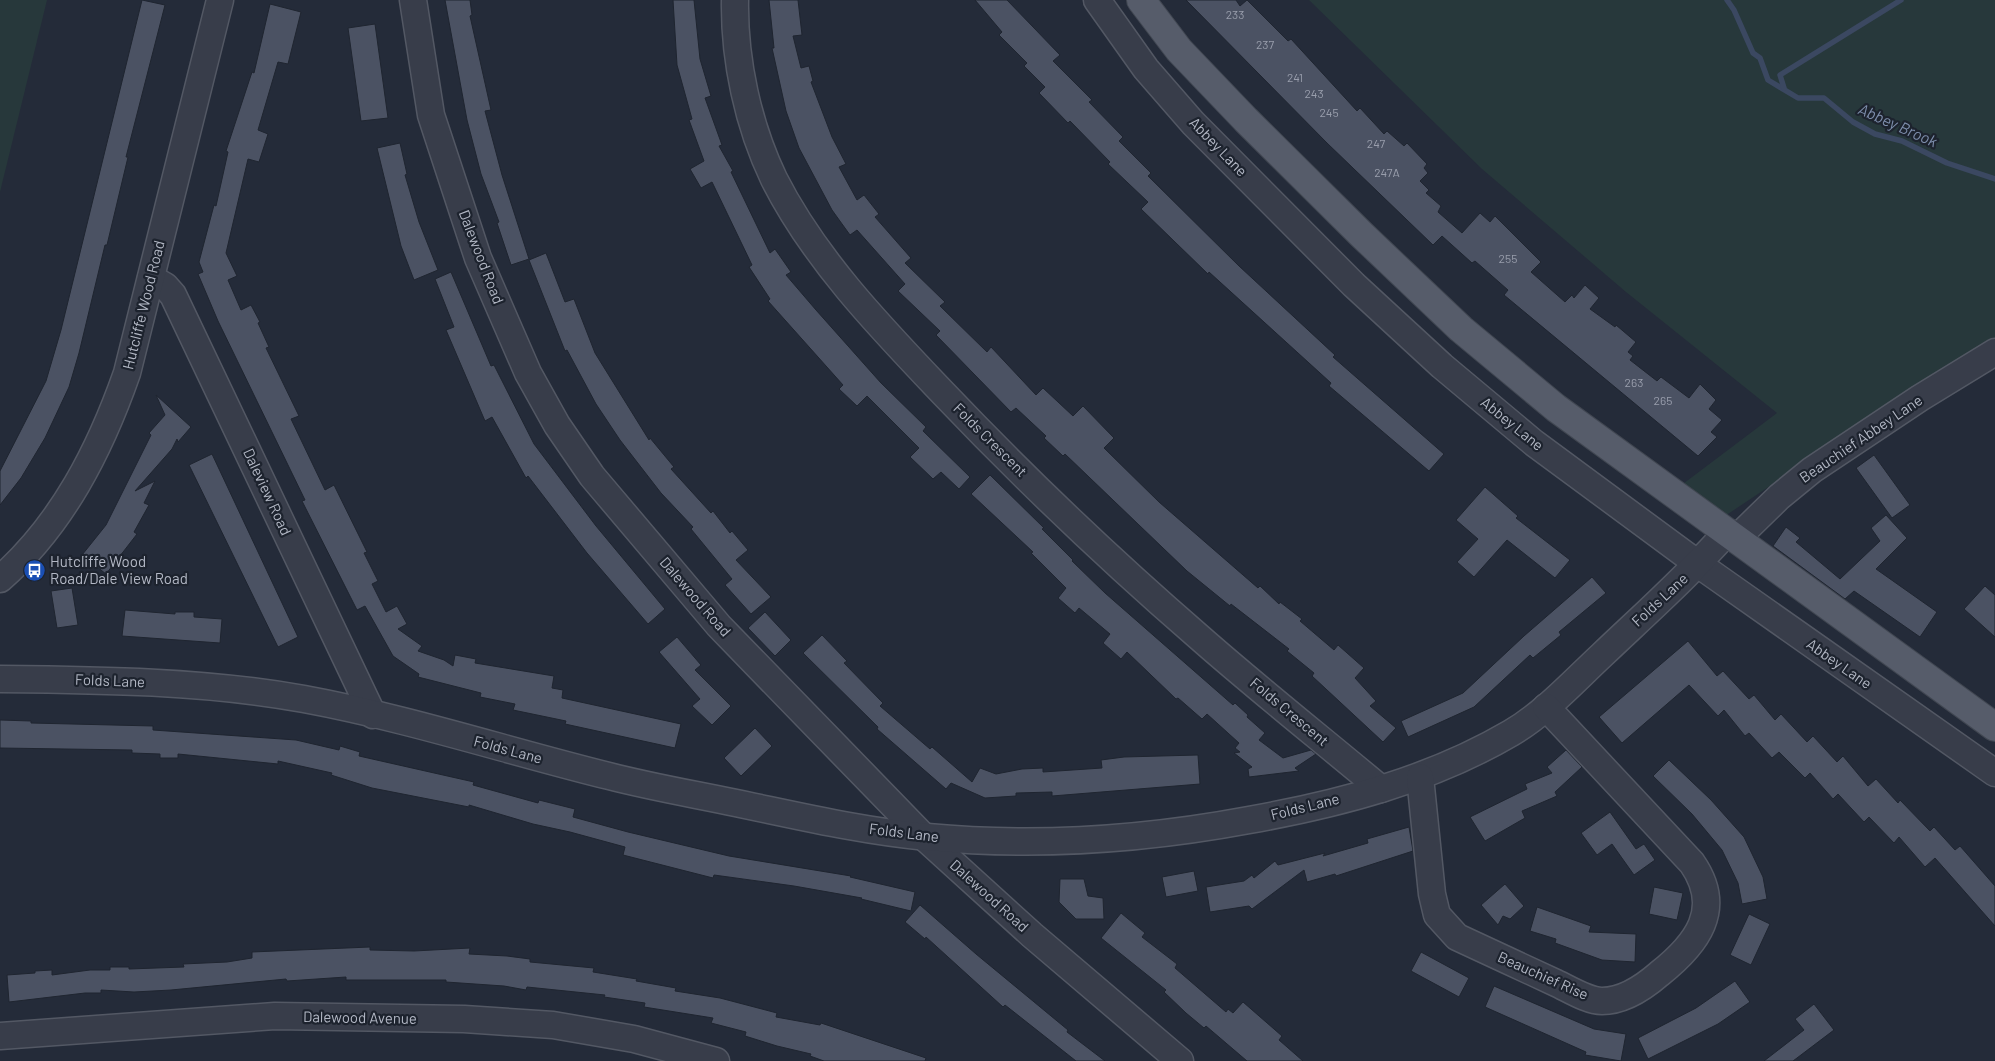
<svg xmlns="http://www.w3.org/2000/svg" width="1995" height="1061" viewBox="0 0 1995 1061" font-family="Barlow,sans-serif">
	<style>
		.green { fill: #27383b }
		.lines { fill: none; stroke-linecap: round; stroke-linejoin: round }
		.stream { stroke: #3b4861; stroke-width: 5.5 }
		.building { fill: #4b5263; stroke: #1f2530 }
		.minor-casing { stroke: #535864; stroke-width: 29 }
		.major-casing { stroke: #414752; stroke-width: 30 }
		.minor { stroke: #383d4a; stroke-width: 26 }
		.major { stroke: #565c6a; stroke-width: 28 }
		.labels { text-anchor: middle; stroke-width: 4.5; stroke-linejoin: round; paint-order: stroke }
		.number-label { font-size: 12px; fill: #999eac }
		.street-label { font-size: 15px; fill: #b3b8c5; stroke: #1d232e }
		.poi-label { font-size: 15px; fill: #b3b8c5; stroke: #1d232e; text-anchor: start }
		.water-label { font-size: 16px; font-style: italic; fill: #7d8dab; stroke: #1d232e }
	</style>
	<rect width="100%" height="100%" fill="#242b39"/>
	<g class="green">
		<polygon points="0,0 47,0 0,192"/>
		<polygon points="1309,0 1995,0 1995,341 1828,447 1710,526 1667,496 1777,413 1626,292 1482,169"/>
	</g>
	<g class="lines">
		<g class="stream">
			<polyline points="1727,0 1734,10 1753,53 1760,58 1768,80 1798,98 1824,98 1853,122 1875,134 1902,141 1947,163 1995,179"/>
			<polyline points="1784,88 1780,75 1901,0"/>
		</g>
	</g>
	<g class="building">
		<polygon points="142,0 165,5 126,157 128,157 107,245 105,245 79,353 69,387 45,438 21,478 0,505 0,471 46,381 61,330"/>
		<polygon points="445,0 470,0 472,15 470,16 491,110 485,111 502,175 529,259 511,265 497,223 499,222 481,174 467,120"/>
		<polygon points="673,0 694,0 700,59 711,96 705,98 722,145 719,146 733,171 731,172 770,253 775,249 791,272 786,275 816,310 881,383 926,427 923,431 970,477 959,489 941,472 933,479 910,457 919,448 867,396 857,406 839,389 843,385 768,301 770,299 749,267 752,265 712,182 701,188 690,169 704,161 689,120 692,119 677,65"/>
		<polygon points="769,0 798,0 802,35 793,36 801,68 809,66 813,81 811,82 832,137 846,164 839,167 857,200 864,195 879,214 875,217 911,258 905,263 945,302 940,306 987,352 991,347 1036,395 1043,388 1073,416 1083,406 1114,438 1104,448 1159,502 1258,588 1260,586 1279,604 1280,602 1302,619 1300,621 1334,650 1338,645 1364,668 1355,678 1376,701 1370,706 1396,728 1383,742 1312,676 1314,673 1287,651 1289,649 1231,604 1230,606 1187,571 1065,454 1063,456 1044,438 1046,436 1016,408 1011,412 936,335 940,331 898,291 905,284 857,230 850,235 832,210 799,148 786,111 772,48 774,48"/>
		<polygon points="975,0 1007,0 1060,55 1053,61 1092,100 1089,102 1123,137 1119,141 1151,173 1148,176 1239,266 1335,355 1333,357 1444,454 1429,471 1329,386 1331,383 1209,272 1208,274 1141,209 1148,202 1108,164 1110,162 1070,121 1068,123 1039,93 1045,87 1024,66 1027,63 999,35 1002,32"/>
		<polygon points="1186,0 1236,0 1240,6 1247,0 1288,41 1291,39 1357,111 1360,108 1384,134 1387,131 1404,146 1407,143 1427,164 1424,168 1428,173 1420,181 1429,190 1426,193 1441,206 1438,212 1462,233 1480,213 1490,222 1495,216 1541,262 1531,272 1565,302 1572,295 1574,298 1585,285 1599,298 1590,309 1615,327 1616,325 1636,342 1628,352 1633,356 1630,360 1657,381 1661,377 1689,398 1700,384 1716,400 1709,409 1722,420 1711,432 1717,437 1698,456 1504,295 1508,290 1475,261 1472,263 1442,236 1433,245 1327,143"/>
		<polygon points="270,4 301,12 288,64 278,62 258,130 268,134 259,162 248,159 226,253 237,276 228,280 241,310 251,305 260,322 258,323 269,347 266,348 299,416 291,419 325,490 334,485 367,552 364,553 378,581 372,584 386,612 397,606 407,624 398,629 422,646 418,651 444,660 453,666 455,655 476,659 475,663 554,676 552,688 563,690 562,698 681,724 675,748 565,724 566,721 513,710 515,704 480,697 481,693 418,677 419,674 393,656 365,606 357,610 302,501 305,500 218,321 198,274 203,272 199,262 214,205 216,206 228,152 226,151 252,72 254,73"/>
		<polygon points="375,24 388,118 361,121 348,28"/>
		<polygon points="400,143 407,174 405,175 419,222 438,270 414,280 401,246 377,148"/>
		<polygon points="546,253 565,302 574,299 595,353 649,440 650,438 674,467 671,469 711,513 713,511 730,533 732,531 748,550 736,560 771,597 751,614 725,585 732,579 691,529 693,527 661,493 620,440 596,404 567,350 565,351 529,260"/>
		<polygon points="451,272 491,366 494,365 534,444 596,526 665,609 648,624 587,553 528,476 526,478 492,417 485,421 446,330 454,327 435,279"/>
		<polygon points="156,395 191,427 178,442 177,439 172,449 135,491 155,481 144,503 149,505 134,532 137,534 106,574 82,555 106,525 151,435 149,433 165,415"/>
		<polygon points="212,454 298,637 278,647 189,465"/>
		<polygon points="1874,455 1910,505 1892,518 1856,468"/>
		<polygon points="990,475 1044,528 1042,529 1073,560 1072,561 1105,593 1233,705 1235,703 1248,715 1247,717 1265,733 1259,740 1283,758 1311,750 1316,754 1295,768 1299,771 1249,777 1248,769 1252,767 1234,753 1240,752 1235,748 1239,743 1207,714 1202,719 1178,698 1176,699 1127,652 1121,659 1103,643 1110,634 1079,608 1075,613 1058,598 1066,588 1031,553 1033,552 971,494"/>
		<polygon points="1485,487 1518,516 1516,518 1570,560 1555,578 1507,540 1474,577 1457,562 1478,539 1456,520"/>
		<polygon points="1886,515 1907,538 1876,569 1937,612 1920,637 1854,591 1845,599 1773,546 1786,527 1800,538 1796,542 1840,579 1880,541 1871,528"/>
		<polygon points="1592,577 1606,593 1559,632 1561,635 1533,658 1530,655 1474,707 1408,737 1401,721 1463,693 1524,636"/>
		<polygon points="1985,586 1995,595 1995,637 1964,609"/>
		<polygon points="72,588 78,625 57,628 51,591"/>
		<polygon points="125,610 175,614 175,612 194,612 194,617 222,619 220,643 122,636"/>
		<polygon points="765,612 791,640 775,656 748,628"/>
		<polygon points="822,635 847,661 844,663 883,703 880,706 930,749 932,747 972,782 980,768 996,774 1022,769 1043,768 1043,772 1102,768 1101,760 1124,757 1198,755 1200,784 1052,796 1052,792 1016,793 1016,796 985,798 951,783 946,789 877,729 878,727 803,653"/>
		<polygon points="677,637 701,665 695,670 731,706 712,725 692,706 700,699 659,652"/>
		<polygon points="1688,641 1717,676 1723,671 1749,699 1754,695 1775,720 1781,714 1807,742 1813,736 1837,762 1843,756 1868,786 1876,779 1898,803 1900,800 1930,831 1934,827 1955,850 1960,846 1995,886 1995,926 1935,858 1925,867 1899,837 1894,843 1869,817 1864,822 1838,794 1833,799 1810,773 1805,778 1779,752 1772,758 1749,733 1745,736 1724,710 1718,716 1689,685 1622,743 1599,717"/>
		<polygon points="0,720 31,721 31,723 153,726 153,730 296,740 339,750 340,746 360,752 359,756 474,782 473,785 538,803 539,800 575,809 573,817 628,832 729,856 851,876 850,877 915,892 911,911 861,899 862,898 794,886 714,875 713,878 623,855 625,847 570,832 533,824 469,805 469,807 372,788 331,775 332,773 278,761 278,764 178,754 178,758 160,758 160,754 132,753 132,750 0,748"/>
		<polygon points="755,728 772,746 741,776 724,758"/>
		<polygon points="1566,750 1582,767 1555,792 1557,796 1522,811 1525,818 1485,841 1470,817 1527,789 1525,784 1552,773 1547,767"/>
		<polygon points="1669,760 1711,800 1744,837 1763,877 1767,899 1742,904 1738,883 1722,850 1692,814 1653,776"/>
		<polygon points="1610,812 1636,849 1644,844 1655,860 1634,875 1612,844 1597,855 1581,833"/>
		<polygon points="1409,827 1413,851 1336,876 1335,874 1307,882 1304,870 1252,909 1249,906 1210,912 1206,887 1244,881 1252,875 1254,878 1275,861 1278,865 1325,853 1323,856 1368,843 1367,839"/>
		<polygon points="1194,871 1198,891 1166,897 1162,877"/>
		<polygon points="1060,879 1084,879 1088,896 1103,898 1104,919 1076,919 1059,902"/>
		<polygon points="1505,884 1524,906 1510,919 1503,916 1498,925 1481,905"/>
		<polygon points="1654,887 1683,893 1677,920 1649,914"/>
		<polygon points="920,905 976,954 1068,1030 1067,1032 1105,1061 1076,1061 1005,1005 1003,1007 926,937 925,939 905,922"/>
		<polygon points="1537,907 1591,926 1589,932 1636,934 1635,962 1602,960 1555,943 1556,939 1530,931"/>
		<polygon points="1121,913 1145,933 1142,937 1177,964 1175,968 1226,1012 1228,1009 1233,1013 1243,1002 1282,1036 1279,1040 1303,1061 1247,1061 1206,1026 1204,1028 1186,1013 1164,992 1166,990 1101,938"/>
		<polygon points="1749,914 1770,924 1751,965 1730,955"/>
		<polygon points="370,947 370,950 414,951 470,948 469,954 507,956 530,959 530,962 594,968 593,972 637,979 636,981 676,988 675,991 720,998 777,1013 776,1017 820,1025 821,1023 926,1058 925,1061 824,1061 810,1056 811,1054 777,1046 745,1036 746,1032 711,1023 713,1018 644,1007 645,1003 604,997 605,995 527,987 526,990 504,986 446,982 446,980 346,980 346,977 287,981 286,979 171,990 134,992 101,990 101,993 85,993 9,1002 7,975 35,973 35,971 52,970 52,975 90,970 110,970 110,967 129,967 129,969 184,967 183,964 227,962 252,958 252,952"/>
		<polygon points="1421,952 1469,978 1459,997 1411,971"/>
		<polygon points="1735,981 1750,1002 1718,1024 1648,1059 1638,1038 1696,1008"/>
		<polygon points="1494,986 1594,1029 1626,1034 1621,1061 1585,1055 1586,1052 1485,1007"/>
		<polygon points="1814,1004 1834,1030 1793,1061 1764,1061 1804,1030 1795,1019"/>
	</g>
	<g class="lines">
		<defs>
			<g id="minor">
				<polyline points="413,0 431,115 478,258 528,373 557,425 592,476 719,626 924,837 1032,935 1180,1061"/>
				<path d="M735 0C734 60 748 125 774 179 815 260 881 328 943 393 1024 478 1110 560 1199 637 1258 689 1320 738 1381 789"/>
				<polyline points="1097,0 1146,69 1193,123 1354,285 1442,366 1534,443 1698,564 1995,773"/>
				<polyline points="151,278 165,286 173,295 373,715"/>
				<polyline points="1736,539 1779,497 1812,470 1920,398 1995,352"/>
				<path d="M0 579C62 525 100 450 127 373L220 0"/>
				<path d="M0 679C101 680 204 681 304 699 407 718 508 751 609 776 651 787 693 794 736 803 799 816 862 831 927 837 1035 847 1142 840 1249 820 1339 804 1431 780 1511 733 1545 713 1573 682 1602 655 1644 615 1688 576 1727 532"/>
				<path d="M1420 777 1432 894 1437 915 1457 937C1490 952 1523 968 1556 983 1569 989 1588 1001 1602 1001 1623 1001 1644 987 1659 974 1697 944 1724 909 1692 863L1546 707"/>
				<polyline points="0,1036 275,1016 464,1019 553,1025 634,1039 716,1061"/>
			</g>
			<polyline id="major" points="1141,0 1179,50 1246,120 1362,235 1461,329 1556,408 1995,727"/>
		</defs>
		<use href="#minor" class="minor-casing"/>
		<use href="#major" class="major-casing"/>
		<use href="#minor" class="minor"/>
		<use href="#major" class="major"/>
	</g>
	<defs>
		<symbol id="bus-disc" viewBox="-11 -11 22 22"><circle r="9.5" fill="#1a4fb4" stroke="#1d232e"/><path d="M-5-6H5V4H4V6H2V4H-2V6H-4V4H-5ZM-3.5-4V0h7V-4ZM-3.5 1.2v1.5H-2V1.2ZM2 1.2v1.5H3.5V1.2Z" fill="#fff"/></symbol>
	</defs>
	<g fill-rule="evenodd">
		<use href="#bus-disc" x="22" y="558" width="25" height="25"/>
	</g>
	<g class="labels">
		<g class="number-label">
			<text x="1235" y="19">233</text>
			<text x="1265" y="49">237</text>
			<text x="1295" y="82">241</text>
			<text x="1314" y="98">243</text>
			<text x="1329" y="117">245</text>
			<text x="1376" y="148">247</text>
			<text x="1387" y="177">247A</text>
			<text x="1508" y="263">255</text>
			<text x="1634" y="387">263</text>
			<text x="1663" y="405">265</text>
		</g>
		<g class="street-label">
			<text transform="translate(1218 147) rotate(46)" y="5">Abbey Lane</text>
			<text transform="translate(481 257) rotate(69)" y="5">Dalewood Road</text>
			<text transform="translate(144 305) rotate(-76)" y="5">Hutcliffe Wood Road</text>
			<text transform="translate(1512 424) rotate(39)" y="5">Abbey Lane</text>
			<text transform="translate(1861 439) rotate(-34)" y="5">Beauchief Abbey Lane</text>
			<text transform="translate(990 440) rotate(45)" y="5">Folds Crescent</text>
			<text transform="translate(267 492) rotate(65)" y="5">Daleview Road</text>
			<text transform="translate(695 597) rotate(49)" y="5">Dalewood Road</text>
			<text transform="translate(1660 600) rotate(-43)" y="5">Folds Lane</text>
			<text transform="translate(1839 664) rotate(35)" y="5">Abbey Lane</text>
			<text transform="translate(110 681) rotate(2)" y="5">Folds Lane</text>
			<text transform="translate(1289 712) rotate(40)" y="5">Folds Crescent</text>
			<text transform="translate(508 750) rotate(15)" y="5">Folds Lane</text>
			<text transform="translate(1305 807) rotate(-14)" y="5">Folds Lane</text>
			<text transform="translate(904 833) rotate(7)" y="5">Folds Lane</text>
			<text transform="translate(989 896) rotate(42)" y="5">Dalewood Road</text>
			<text transform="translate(1543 976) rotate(24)" y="5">Beauchief Rise</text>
			<text transform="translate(360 1018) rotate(1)" y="5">Dalewood Avenue</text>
		</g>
		<g class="poi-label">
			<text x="50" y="567">Hutcliffe Wood<tspan x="50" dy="17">Road/Dale View Road</tspan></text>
		</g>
		<g class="water-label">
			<text transform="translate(1898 125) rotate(24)" y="6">Abbey Brook</text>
		</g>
	</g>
</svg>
